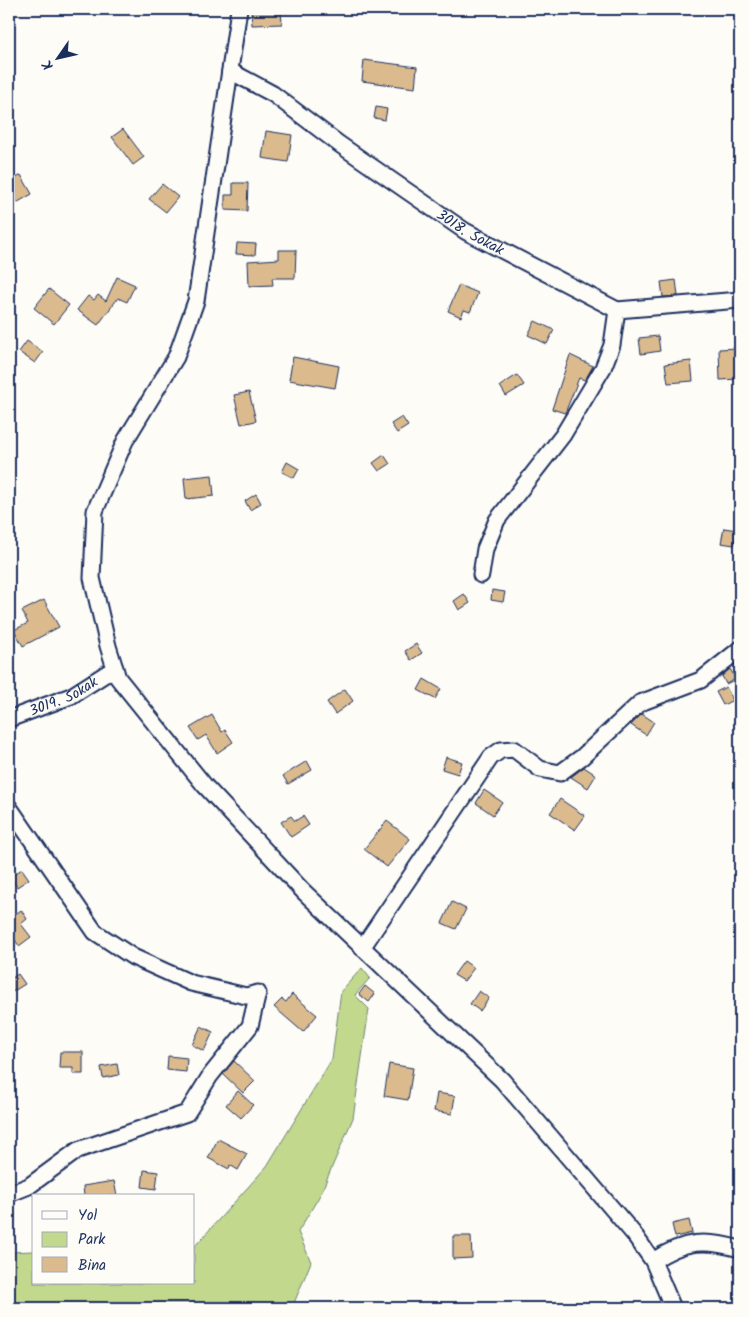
<svg xmlns="http://www.w3.org/2000/svg" width="749" height="1317" viewBox="0 0 749 1317" font-family="Kalam,sans-serif">
	<style>
		.green { fill: #c2d88d; stroke: #6e8476 }
		.building { fill: #dbbb8e; stroke: #1b2f5e }
		.lines { fill: none; stroke-linecap: round; stroke-linejoin: round }
		.minor-casing { stroke: #1b2f5e; stroke-width: 19 }
		.minor { stroke: #fdfcf7; stroke-width: 15 }
		.labels { text-anchor: middle; stroke-width: 4; stroke-linejoin: round; paint-order: stroke }
		.street-label { font-size: 15px; fill: #1b2f5e; stroke: #fdfcf7 }
	</style>
	<rect width="100%" height="100%" fill="#fdfcf7"/>
	<filter id="ink" filterUnits="userSpaceOnUse"><feTurbulence type="fractalNoise" baseFrequency=".02" numOctaves="2"/><feDisplacementMap in="SourceGraphic" scale="10" xChannelSelector="R" yChannelSelector="G"/><feConvolveMatrix kernelMatrix="1 2 1 2 8 2 1 2 1" color-interpolation-filters="sRGB"/></filter>
	<g filter="url(#ink)">
		<polygon class="green" points="362,968 370,978 355,995 369,1009 353,1118 320,1195 298,1232 311,1262 292,1308 9,1308 9,1252 34,1251 34,1283 194,1283 194,1247 267,1166 332,1059 341,991"/>
		<g class="building">
			<polygon points="251,9 281,9 282,24 252,25"/>
			<polygon points="364,60 417,67 415,88 362,81"/>
			<polygon points="376,107 387,109 385,120 374,118"/>
			<polygon points="123,129 144,157 133,165 112,137"/>
			<polygon points="266,131 292,135 288,162 262,158"/>
			<polygon points="21,175 32,194 13,205 9,198 9,183"/>
			<polygon points="233,183 248,183 247,211 225,210 225,195 233,195"/>
			<polygon points="162,184 178,197 166,212 149,199"/>
			<polygon points="237,243 256,244 255,255 236,254"/>
			<polygon points="279,250 296,250 295,278 272,278 273,285 249,286 248,261 279,259"/>
			<polygon points="117,277 135,285 127,302 118,298 98,325 77,310 88,296 94,300 98,295 106,301"/>
			<polygon points="676,280 678,296 663,297 661,282"/>
			<polygon points="459,285 478,293 470,312 464,310 461,317 448,311"/>
			<polygon points="49,289 69,305 54,324 34,308"/>
			<polygon points="535,321 554,330 547,344 528,335"/>
			<polygon points="658,336 660,351 641,354 639,338"/>
			<polygon points="27,341 43,352 35,363 19,352"/>
			<polygon points="738,348 739,379 720,380 719,349"/>
			<polygon points="570,355 593,366 585,380 579,378 565,413 552,409"/>
			<polygon points="293,357 339,366 335,388 289,380"/>
			<polygon points="691,361 693,381 668,383 665,364"/>
			<polygon points="517,375 524,385 506,396 500,386"/>
			<polygon points="249,392 256,421 241,424 234,395"/>
			<polygon points="402,417 408,426 397,433 391,424"/>
			<polygon points="384,455 390,464 379,471 373,463"/>
			<polygon points="287,462 299,469 294,478 282,472"/>
			<polygon points="212,475 214,496 186,499 184,478"/>
			<polygon points="256,494 261,503 250,510 245,501"/>
			<polygon points="724,528 737,530 734,545 721,543"/>
			<polygon points="492,590 505,592 503,602 491,600"/>
			<polygon points="464,594 470,603 459,610 454,601"/>
			<polygon points="44,600 59,627 23,646 14,630 28,623 22,611"/>
			<polygon points="416,644 422,653 411,660 405,651"/>
			<polygon points="730,669 736,679 726,684 722,676"/>
			<polygon points="424,679 441,689 435,699 418,690"/>
			<polygon points="726,687 733,700 723,705 716,692"/>
			<polygon points="345,689 353,701 335,714 327,702"/>
			<polygon points="642,714 654,722 646,735 631,725"/>
			<polygon points="212,715 222,732 225,730 233,742 217,753 206,735 198,740 190,728"/>
			<polygon points="446,757 462,762 458,774 442,769"/>
			<polygon points="307,761 312,770 288,784 283,776"/>
			<polygon points="584,767 596,775 588,788 571,777"/>
			<polygon points="484,790 502,802 493,815 476,803"/>
			<polygon points="560,799 585,816 575,830 550,813"/>
			<polygon points="291,816 295,821 303,816 309,825 291,837 281,822"/>
			<polygon points="387,821 410,839 387,867 364,849"/>
			<polygon points="22,869 29,879 17,887 10,877"/>
			<polygon points="452,902 466,909 456,929 442,923"/>
			<polygon points="21,910 27,919 21,924 31,937 19,946 9,931 9,919"/>
			<polygon points="464,961 474,968 464,981 454,975"/>
			<polygon points="18,974 25,984 9,994 9,980"/>
			<polygon points="365,986 375,994 369,1002 359,994"/>
			<polygon points="479,991 489,998 480,1011 470,1004"/>
			<polygon points="292,994 317,1015 303,1032 274,1007 282,999 286,1002"/>
			<polygon points="201,1026 213,1032 204,1051 192,1045"/>
			<polygon points="60,1052 83,1052 83,1074 73,1074 73,1068 59,1068"/>
			<polygon points="168,1056 187,1058 186,1072 167,1070"/>
			<polygon points="234,1061 255,1081 243,1093 223,1074"/>
			<polygon points="117,1064 119,1075 103,1078 101,1067"/>
			<polygon points="389,1064 413,1068 408,1100 384,1096"/>
			<polygon points="238,1091 253,1105 241,1118 226,1105"/>
			<polygon points="437,1093 455,1096 452,1114 434,1111"/>
			<polygon points="218,1139 247,1154 238,1170 230,1165 229,1169 208,1158"/>
			<polygon points="144,1170 158,1172 156,1189 142,1187"/>
			<polygon points="114,1181 117,1196 84,1196 83,1186"/>
			<polygon points="689,1220 692,1233 675,1237 672,1224"/>
			<polygon points="453,1236 471,1236 472,1258 453,1259"/>
		</g>
		<g class="lines">
			<defs>
				<g id="minor">
					<polyline points="239,9 196,301 176,357 125,441 95,511 92,578 108,646 118,678 205,786 303,891 502,1080 633,1233 653,1261 673,1308"/>
					<path id="s1" d="M230 71 273 94 339 144 465 231 617 310 740 300"/>
					<polyline points="481,575 485,549 497,520 563,435 603,368 612,345 617,310"/>
					<path id="s2" d="M9 719 71 696 115 668"/>
					<polyline points="9,807 95,932 133,957 191,983 246,996 258,993 250,1026 210,1076 187,1113 78,1150 29,1186 9,1194"/>
					<polyline points="362,948 491,757 501,750 514,749 540,769 560,773 582,757 640,703 701,680 740,649"/>
					<path d="M653 1261C684 1240 705 1239 740 1249"/>
				</g>
			</defs>
			<use href="#minor" class="minor-casing"/>
			<use href="#minor" class="minor"/>
		</g>
	</g>
	<g class="labels">
		<g class="street-label">
			<text dy="5" stroke="none"><textPath href="#s1" startOffset="290">3018. Sokak</textPath></text>
			<text dy="5" stroke="none"><textPath href="#s2" startOffset="59">3019. Sokak</textPath></text>
		</g>
	</g>
	<rect width="749" height="1317" fill="none" stroke="#fdfcf7" stroke-width="30"/>
	<rect x="15" y="15" width="719" height="1287" fill="none" stroke="#1b2f5e" stroke-width="2" filter="url(#ink)"/>
	<rect x="32" y="1194" width="162" height="90" fill="#fdfcf7" stroke="#a3aaba"/>
	<rect x="42" y="1211" width="25" height="8" fill="#fdfcf7" stroke="#a3aaba"/>
	<text x="78" y="1220" font-size="15" fill="#1b2f5e">Yol</text>
	<rect x="42" y="1232" width="25" height="15" fill="#c2d88d" stroke="#a3aaba"/>
	<text x="78" y="1244" font-size="15" fill="#1b2f5e">Park</text>
	<rect x="42" y="1257" width="25" height="15" fill="#dbbb8e" stroke="#a3aaba"/>
	<text x="78" y="1270" font-size="15" fill="#1b2f5e">Bina</text>
	<g transform="translate(58 58) rotate(236)" stroke="#fdfcf7" stroke-width="4" paint-order="stroke">
	<path d="M0-4L9 19L0 12L-9 19Z" fill="#1b2f5e"/>
	<text y="-8" font-size="14" font-weight="bold" text-anchor="middle" fill="#1b2f5e">K</text>
	</g>
</svg>
